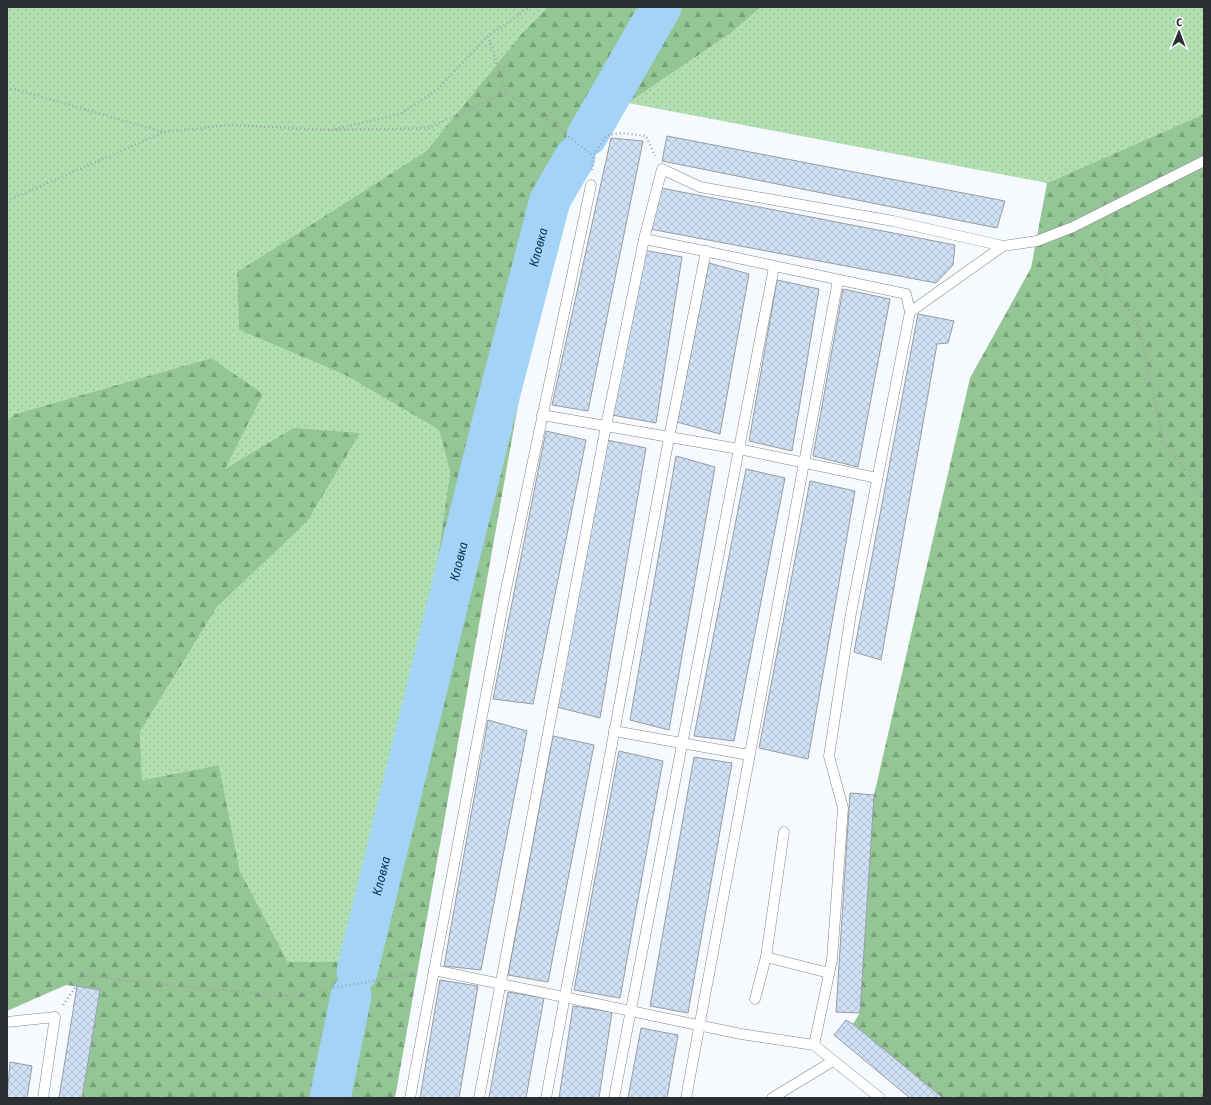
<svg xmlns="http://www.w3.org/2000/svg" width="1211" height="1105" viewBox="0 0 1211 1105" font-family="'Fira Sans Condensed',sans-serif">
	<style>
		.grass { fill: url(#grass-dots) }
		.forest { fill: url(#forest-firs) }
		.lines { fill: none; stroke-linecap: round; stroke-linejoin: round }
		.river { stroke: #a3d3f6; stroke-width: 41 }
		.building { fill: url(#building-cross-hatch); stroke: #979ca3 }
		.lane-casing { stroke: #80858c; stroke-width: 11 }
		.path { stroke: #a0a4a7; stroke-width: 2.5; stroke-dasharray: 1 3; stroke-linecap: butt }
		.lane { stroke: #fff; stroke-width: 10 }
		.labels { text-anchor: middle; stroke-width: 3; stroke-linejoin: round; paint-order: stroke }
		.water-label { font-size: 13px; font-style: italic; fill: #00314d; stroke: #fff }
	</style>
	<defs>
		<pattern id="grass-dots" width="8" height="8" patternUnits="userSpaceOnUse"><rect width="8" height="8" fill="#b1dfb2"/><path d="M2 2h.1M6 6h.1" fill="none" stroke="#98c09a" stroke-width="1.8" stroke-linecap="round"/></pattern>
		<pattern id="forest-firs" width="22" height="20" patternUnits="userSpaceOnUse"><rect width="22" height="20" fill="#94c695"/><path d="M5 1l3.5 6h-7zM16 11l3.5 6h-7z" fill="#79a17a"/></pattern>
		<pattern id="building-cross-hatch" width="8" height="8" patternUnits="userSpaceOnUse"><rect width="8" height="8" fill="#cde0f4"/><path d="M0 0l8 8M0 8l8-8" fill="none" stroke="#b0c0d2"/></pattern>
	</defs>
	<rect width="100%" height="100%" fill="#f6fafe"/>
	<g class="grass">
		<polygon points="7,7 548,7 523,32 426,151 237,272 239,330 345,375 439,430 450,472 384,934 382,961 288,962 240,871 219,765 142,780 140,732 217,607 306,523 293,428 224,470 211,358 15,414 7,421"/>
		<polygon points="761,7 1204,7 1204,114 1047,183 628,103 731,33"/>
	</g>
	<g class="forest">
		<polygon points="548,7 761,7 731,33 628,103 560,168 395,1098 82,1098 100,990 66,985 7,1011 7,421 15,414 211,358 263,394 225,469 293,428 360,433 306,523 217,607 140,732 142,780 219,765 240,871 288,962 381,961 384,934 450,472 439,430 345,375 239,330 237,272 426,151 523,32"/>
		<polygon points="1204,114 1204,1098 943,1098 853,1024 860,1013 874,795 970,378 1031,268 1047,183"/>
	</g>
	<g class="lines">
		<g class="river">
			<polyline points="587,136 661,7"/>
			<path id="s1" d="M357 972 494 416 550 200 575 157"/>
			<polyline points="330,1098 351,996"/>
		</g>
	</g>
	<g class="building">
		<polygon points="667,136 1005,201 997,228 662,161"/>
		<polygon points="611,138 643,141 588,411 552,405"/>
		<polygon points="656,187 955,245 953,265 936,283 650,229"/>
		<polygon points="643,250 682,257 656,423 612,415"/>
		<polygon points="709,263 749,274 720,434 677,422"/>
		<polygon points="777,280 819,289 792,451 749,441"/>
		<polygon points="843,289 890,299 858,467 813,456"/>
		<polygon points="918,314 954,321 948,343 937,344 881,660 854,652"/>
		<polygon points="546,431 586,440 533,704 493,699"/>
		<polygon points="607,440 646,448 600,718 557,707"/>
		<polygon points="676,456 715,467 669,730 630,720"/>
		<polygon points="746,469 785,478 734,741 694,736"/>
		<polygon points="810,481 855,491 808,759 759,748"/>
		<polygon points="488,720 527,731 481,970 444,966"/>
		<polygon points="553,736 594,745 548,982 508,975"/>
		<polygon points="619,751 663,761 620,998 574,990"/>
		<polygon points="694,757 732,763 688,1013 650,1006"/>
		<polygon points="850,793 874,795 860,1013 836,1012"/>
		<polygon points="440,980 478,986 459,1098 420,1098"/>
		<polygon points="77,986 100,990 82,1098 59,1098"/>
		<polygon points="508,992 544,998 526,1098 489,1098"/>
		<polygon points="573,1006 612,1012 599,1098 559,1098"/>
		<polygon points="846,1020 853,1024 943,1098 910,1098 834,1035"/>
		<polygon points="641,1028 678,1035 667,1098 628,1098"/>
		<polygon points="10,1062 32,1066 27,1098 7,1098"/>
	</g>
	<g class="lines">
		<defs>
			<g id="lane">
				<path d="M644 239C732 256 819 276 906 294L910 312"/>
				<polyline points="542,415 739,449 877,478"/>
				<polyline points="614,731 749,755"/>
				<polyline points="784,832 766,957 829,973"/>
				<polyline points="434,970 741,1034 814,1045 880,1098"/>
				<polyline points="755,999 766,957"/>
				<polyline points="7,1022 55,1017 43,1098"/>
				<polyline points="814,1045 832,960 843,808 829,756 851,613 910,312 1003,246"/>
				<polyline points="410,1098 504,599 591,185"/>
				<polyline points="479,1098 606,426 644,239 662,169 700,187 893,221 1003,246 1037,241 1073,227 1204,161"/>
				<polyline points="546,1098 669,438 706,251"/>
				<polyline points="614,1098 774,267"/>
				<polyline points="686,1098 838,280"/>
				<polyline points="772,1098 833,1061"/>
			</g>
		</defs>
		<use href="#lane" class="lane-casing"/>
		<g class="path">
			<polyline points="488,36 506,93 547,119 593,156"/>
			<polyline points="7,87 163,132"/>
			<polyline points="335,129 400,114 437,90 488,36 530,7"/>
			<polyline points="592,170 593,156 607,135 622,133 646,136 655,156"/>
			<polyline points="7,201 164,132 230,125 329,130 428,128 506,93"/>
			<polyline points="1082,240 1139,327 1163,441 1204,495"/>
			<polyline points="63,1005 84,975 132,982 288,996 417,973"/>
		</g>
		<use href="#lane" class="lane"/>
	</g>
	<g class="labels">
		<g class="water-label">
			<text dy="5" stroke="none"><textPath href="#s1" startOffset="747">Кловка</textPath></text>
			<text dy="5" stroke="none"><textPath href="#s1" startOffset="423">Кловка</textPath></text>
			<text dy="5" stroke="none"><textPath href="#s1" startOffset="99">Кловка</textPath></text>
		</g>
	</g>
	<rect width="1211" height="1105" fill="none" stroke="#2c2f31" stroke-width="16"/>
	<g transform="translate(1179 32) rotate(1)" stroke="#ffffff" stroke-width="3" paint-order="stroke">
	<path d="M0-3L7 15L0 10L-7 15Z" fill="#2c2f31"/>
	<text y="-6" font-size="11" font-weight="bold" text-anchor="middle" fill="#2c2f31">С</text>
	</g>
</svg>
